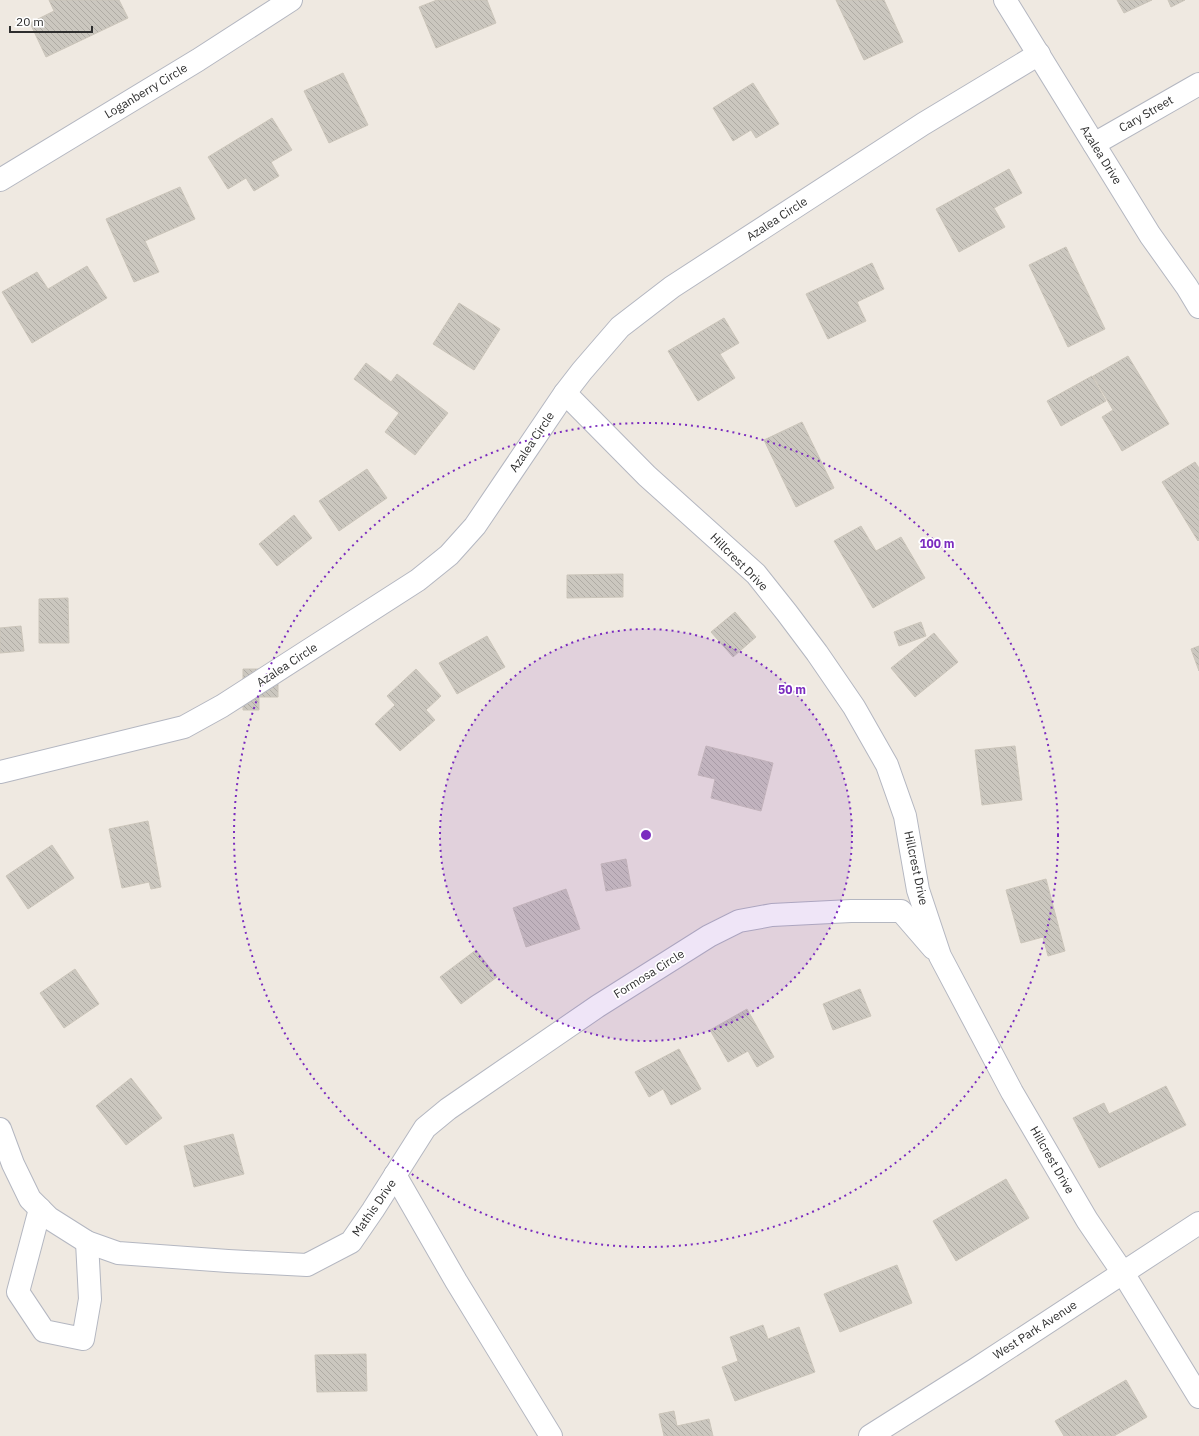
<svg xmlns="http://www.w3.org/2000/svg" width="1199" height="1436" viewBox="0 0 1199 1436" font-family="'IBM Plex Sans',sans-serif">
	<style>
		.building { fill: url(#building-back-hatch); stroke: #cbc5ba }
		.lines { fill: none; stroke-linecap: round; stroke-linejoin: round }
		.minor-casing { stroke: #b4b7c1; stroke-width: 24 }
		.minor { stroke: #fff; stroke-width: 22 }
		.ring { fill: none; stroke: #7b2cbf; stroke-width: 2; stroke-dasharray: 2 4 }
		.labels { text-anchor: middle; stroke-width: 3.5; stroke-linejoin: round; paint-order: stroke }
		.street-label { font-size: 12px; fill: #2e2e2e; stroke: #fff }
		.centre { fill: #7b2cbf; stroke: #fff; stroke-width: 2 }
		.ring-label { font-size: 12px; text-anchor: middle; font-weight: bold; fill: #7b2cbf; stroke: #fff; stroke-width: 3.5; stroke-linejoin: round; paint-order: stroke }
	</style>
	<defs>
		<pattern id="building-back-hatch" width="6" height="6" patternUnits="userSpaceOnUse"><rect width="6" height="6" fill="#cbc7bf"/><path d="M-1 5l2 2M0 0l6 6M5-1l2 2" fill="none" stroke="#afaba4"/></pattern>
	</defs>
	<rect width="100%" height="100%" fill="#efe9e1"/>
	<g class="building">
		<polygon points="49,0 119,0 128,18 46,57 30,23 54,11"/>
		<polygon points="437,0 487,0 496,23 436,48 419,7"/>
		<polygon points="836,0 884,0 903,42 864,60"/>
		<polygon points="1117,0 1152,0 1124,13"/>
		<polygon points="1168,0 1185,0 1171,7"/>
		<polygon points="343,73 368,125 329,143 304,91"/>
		<polygon points="753,83 779,124 756,138 751,130 733,141 713,108"/>
		<polygon points="272,118 292,150 271,162 279,176 254,191 246,178 228,189 208,157"/>
		<polygon points="1009,169 1022,193 994,208 1005,227 959,252 936,209"/>
		<polygon points="180,187 195,219 145,241 159,272 134,282 106,219"/>
		<polygon points="1066,247 1105,329 1068,347 1029,265"/>
		<polygon points="872,263 884,289 857,302 866,321 828,339 806,294"/>
		<polygon points="87,266 107,298 32,343 2,292 37,272 48,289"/>
		<polygon points="459,303 500,329 474,370 433,344"/>
		<polygon points="724,318 739,343 720,354 735,378 698,401 668,351"/>
		<polygon points="1128,356 1169,424 1122,451 1102,417 1113,410 1093,376"/>
		<polygon points="366,363 391,382 397,374 448,413 415,455 385,432 399,413 354,379"/>
		<polygon points="1092,376 1106,401 1061,426 1047,401"/>
		<polygon points="802,422 834,488 796,507 764,440"/>
		<polygon points="1195,462 1199,468 1199,540 1198,541 1162,482"/>
		<polygon points="367,469 387,498 339,531 319,501"/>
		<polygon points="294,515 312,538 277,566 259,544"/>
		<polygon points="861,526 876,551 901,537 925,578 873,608 834,541"/>
		<polygon points="623,574 623,597 567,598 567,575"/>
		<polygon points="68,598 69,643 39,643 39,599"/>
		<polygon points="735,612 756,637 733,657 711,632"/>
		<polygon points="921,622 926,636 899,646 894,632"/>
		<polygon points="21,626 24,651 0,653 0,628"/>
		<polygon points="934,633 958,662 915,697 891,668"/>
		<polygon points="487,636 505,667 457,694 439,663"/>
		<polygon points="1199,646 1199,671 1191,649"/>
		<polygon points="243,669 278,669 278,697 259,697 259,710 243,710"/>
		<polygon points="416,669 441,696 426,710 435,720 400,751 375,724 395,705 387,696"/>
		<polygon points="706,746 773,763 761,811 711,798 715,779 698,775"/>
		<polygon points="1015,746 1022,800 982,805 975,750"/>
		<polygon points="148,821 161,887 151,889 149,882 122,888 109,829"/>
		<polygon points="52,845 74,878 28,909 6,876"/>
		<polygon points="626,859 631,886 606,891 601,864"/>
		<polygon points="1046,879 1065,951 1048,956 1043,937 1021,943 1006,890"/>
		<polygon points="566,889 580,929 526,947 513,908"/>
		<polygon points="476,950 497,977 461,1004 440,977"/>
		<polygon points="75,969 99,1004 64,1028 40,993"/>
		<polygon points="860,989 871,1016 833,1030 823,1004"/>
		<polygon points="747,1009 774,1057 757,1067 748,1051 728,1062 710,1030"/>
		<polygon points="679,1049 701,1089 671,1105 663,1089 649,1097 635,1072"/>
		<polygon points="131,1078 162,1118 126,1145 96,1106"/>
		<polygon points="1166,1086 1186,1125 1099,1168 1073,1118 1104,1103 1109,1114"/>
		<polygon points="233,1134 244,1174 194,1187 184,1146"/>
		<polygon points="1006,1179 1029,1218 956,1261 933,1221"/>
		<polygon points="897,1265 912,1303 840,1332 824,1294"/>
		<polygon points="763,1325 768,1339 799,1327 815,1372 735,1401 722,1367 738,1361 730,1337"/>
		<polygon points="366,1354 367,1391 317,1392 315,1355"/>
		<polygon points="1126,1380 1147,1417 1114,1436 1064,1436 1055,1421"/>
		<polygon points="674,1411 677,1426 709,1419 713,1436 664,1436 659,1414"/>
	</g>
	<g class="lines">
		<defs>
			<g id="minor">
				<polyline points="1005,0 1150,235 1187,287 1199,307"/>
				<polyline points="1094,144 1199,84"/>
				<polyline points="0,180 198,60 291,0"/>
				<polyline points="565,393 647,476 756,574 787,613 817,653 854,707 887,765 905,816 918,890 940,956 1012,1092 1087,1220 1123,1273 1199,1397"/>
				<polyline points="0,772 184,727 222,706 418,580 449,555 475,526 565,393 582,371 620,327 672,287 923,124 1039,54"/>
				<polyline points="0,1129 13,1164 30,1199 49,1218 87,1242 118,1253 228,1261 307,1265 351,1242 373,1210 425,1128 448,1109 598,1006 709,936 739,921 772,915 851,911 901,911 933,948"/>
				<polyline points="395,1175 456,1281 551,1436"/>
				<polyline points="40,1209 18,1292 44,1331 83,1339 90,1299 87,1242"/>
				<polyline points="870,1436 976,1369 1199,1223"/>
			</g>
		</defs>
		<use href="#minor" class="minor-casing"/>
		<use href="#minor" class="minor"/>
	</g>
	<circle cx="646" cy="835" r="206" fill="#7b2cbf" fill-opacity=".12"/>
	<g class="ring">
		<circle cx="646" cy="835" r="206"/>
		<circle cx="646" cy="835" r="412"/>
	</g>
	<g class="labels">
		<g class="street-label">
			<text transform="translate(146 91) rotate(-31)" y="4">Loganberry Circle</text>
			<text transform="translate(1146 114) rotate(-30)" y="4">Cary Street</text>
			<text transform="translate(1101 155) rotate(58)" y="4">Azalea Drive</text>
			<text transform="translate(777 219) rotate(-33)" y="4">Azalea Circle</text>
			<text transform="translate(532 442) rotate(-56)" y="4">Azalea Circle</text>
			<text transform="translate(739 562) rotate(45)" y="4">Hillcrest Drive</text>
			<text transform="translate(287 665) rotate(-33)" y="4">Azalea Circle</text>
			<text transform="translate(916 868) rotate(78)" y="4">Hillcrest Drive</text>
			<text transform="translate(649 974) rotate(-32)" y="4">Formosa Circle</text>
			<text transform="translate(1052 1160) rotate(60)" y="4">Hillcrest Drive</text>
			<text transform="translate(374 1208) rotate(-55)" y="4">Mathis Drive</text>
			<text transform="translate(1035 1330) rotate(-33)" y="4">West Park Avenue</text>
		</g>
	</g>
	<circle cx="646" cy="835" r="6" class="centre"/>
	<g class="ring-label">
		<text x="937" y="548">100 m</text>
		<text x="792" y="694">50 m</text>
	</g>
	<path d="M10 26v6h82v-6" fill="none" stroke="#2e2e2e" stroke-width="2"/>
	<text x="16" y="26" font-size="12" fill="#2e2e2e" stroke="#ffffff" stroke-width="3" paint-order="stroke">20 m</text>
</svg>
